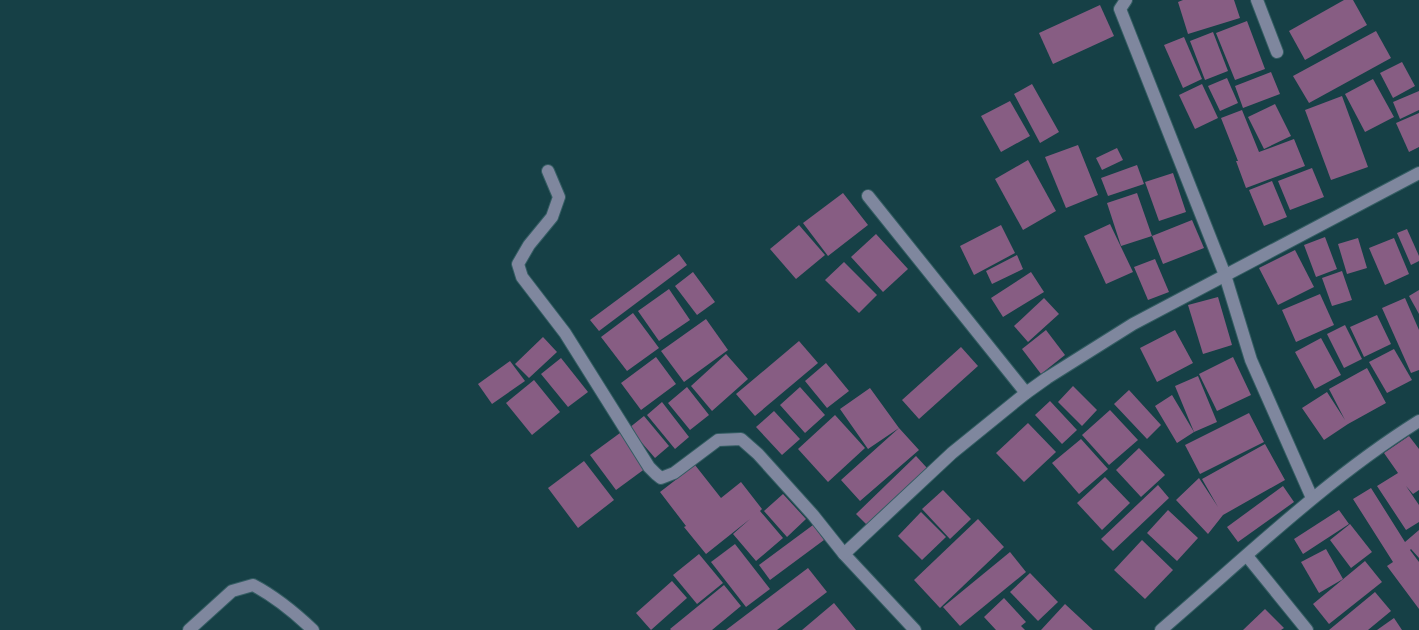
<svg xmlns="http://www.w3.org/2000/svg" width="1419" height="630" viewBox="0 0 1419 630" font-family="Commissioner,sans-serif">
	<style>
		.building { fill: #875d83 }
		.lines { fill: none; stroke-linecap: round; stroke-linejoin: round }
		.minor-casing { stroke: #345d63; stroke-width: 14 }
		.minor { stroke: #7f879e; stroke-width: 12 }
	</style>
	<rect width="100%" height="100%" fill="#164046"/>
	<g class="building">
		<polygon points="1183,0 1234,0 1240,18 1188,34 1178,2"/>
		<polygon points="1344,0 1353,0 1367,25 1305,60 1289,31"/>
		<polygon points="1100,5 1114,36 1053,64 1039,33"/>
		<polygon points="1247,21 1265,69 1235,80 1216,33"/>
		<polygon points="1376,31 1391,58 1309,103 1293,76"/>
		<polygon points="1213,32 1228,71 1205,80 1190,41"/>
		<polygon points="1184,37 1202,79 1183,88 1164,45"/>
		<polygon points="1402,62 1415,86 1393,98 1380,73"/>
		<polygon points="1271,72 1280,94 1243,108 1235,86"/>
		<polygon points="1227,78 1238,103 1220,111 1208,86"/>
		<polygon points="1373,79 1394,117 1365,132 1345,94"/>
		<polygon points="1032,84 1059,132 1040,143 1014,94"/>
		<polygon points="1202,84 1218,118 1195,129 1179,95"/>
		<polygon points="1419,91 1419,110 1400,119 1393,102"/>
		<polygon points="1342,96 1368,167 1331,180 1305,110"/>
		<polygon points="1010,101 1030,136 1001,152 981,116"/>
		<polygon points="1275,104 1291,136 1264,149 1248,117"/>
		<polygon points="1242,110 1259,152 1294,139 1305,166 1246,188 1236,161 1238,161 1221,118"/>
		<polygon points="1419,113 1419,147 1409,152 1396,123"/>
		<polygon points="1078,145 1098,195 1066,208 1045,157"/>
		<polygon points="1117,148 1123,160 1102,170 1096,158"/>
		<polygon points="1028,160 1056,211 1023,230 995,179"/>
		<polygon points="1137,165 1144,184 1108,196 1101,178"/>
		<polygon points="1312,168 1324,197 1290,210 1278,181"/>
		<polygon points="1173,173 1186,212 1159,221 1145,182"/>
		<polygon points="1272,181 1287,217 1264,226 1249,190"/>
		<polygon points="843,193 868,225 828,256 803,223"/>
		<polygon points="1137,193 1152,236 1121,246 1107,203"/>
		<polygon points="1192,220 1204,248 1163,264 1152,236"/>
		<polygon points="1110,224 1133,272 1106,284 1084,236"/>
		<polygon points="799,225 825,255 796,279 770,249"/>
		<polygon points="1001,225 1015,253 974,275 960,246"/>
		<polygon points="1407,229 1419,256 1419,261 1411,265 1397,233"/>
		<polygon points="876,234 908,269 883,292 851,257"/>
		<polygon points="1325,237 1337,269 1316,277 1304,245"/>
		<polygon points="1358,238 1367,268 1347,274 1338,244"/>
		<polygon points="1394,238 1409,274 1385,285 1369,248"/>
		<polygon points="1295,250 1314,287 1278,305 1259,268"/>
		<polygon points="679,254 687,265 599,331 590,320"/>
		<polygon points="1017,255 1023,269 992,284 986,271"/>
		<polygon points="1155,259 1169,292 1148,300 1134,267"/>
		<polygon points="844,262 877,295 859,313 825,280"/>
		<polygon points="1342,271 1352,300 1332,306 1322,278"/>
		<polygon points="693,272 715,302 697,315 675,286"/>
		<polygon points="1031,272 1044,292 1003,317 991,298"/>
		<polygon points="669,289 690,320 659,341 638,311"/>
		<polygon points="1419,290 1419,314 1409,296"/>
		<polygon points="1320,294 1334,325 1296,342 1282,310"/>
		<polygon points="1218,297 1232,345 1203,354 1188,305"/>
		<polygon points="1044,298 1059,314 1028,342 1014,326"/>
		<polygon points="1405,298 1419,330 1419,370 1411,373 1382,308"/>
		<polygon points="633,313 659,348 627,371 601,337"/>
		<polygon points="1377,315 1391,344 1364,357 1350,327"/>
		<polygon points="706,319 728,350 684,382 661,351"/>
		<polygon points="1345,325 1362,359 1344,368 1327,334"/>
		<polygon points="1046,330 1065,355 1041,374 1022,349"/>
		<polygon points="1175,330 1193,363 1157,382 1140,348"/>
		<polygon points="543,337 557,352 529,378 515,364"/>
		<polygon points="1321,338 1341,375 1315,389 1295,352"/>
		<polygon points="799,341 818,363 755,416 736,394"/>
		<polygon points="961,347 978,366 919,419 902,400"/>
		<polygon points="1394,349 1412,380 1387,393 1369,362"/>
		<polygon points="726,354 748,379 712,411 691,386"/>
		<polygon points="656,357 676,384 641,410 621,383"/>
		<polygon points="1233,357 1251,395 1217,411 1199,374"/>
		<polygon points="561,358 588,392 568,407 541,374"/>
		<polygon points="510,361 525,381 492,404 478,384"/>
		<polygon points="826,363 849,391 827,408 805,381"/>
		<polygon points="1367,368 1386,403 1348,424 1324,440 1302,408 1327,392 1345,420 1329,389"/>
		<polygon points="1198,376 1217,422 1194,432 1175,386"/>
		<polygon points="534,380 560,412 532,435 506,403"/>
		<polygon points="1073,386 1097,410 1082,426 1058,402"/>
		<polygon points="687,387 709,415 690,430 668,403"/>
		<polygon points="800,387 825,415 805,433 780,405"/>
		<polygon points="870,388 899,428 919,450 860,501 841,480 899,428 868,449 840,409"/>
		<polygon points="1129,390 1161,425 1147,439 1114,404"/>
		<polygon points="1172,395 1194,432 1177,443 1155,406"/>
		<polygon points="1050,401 1077,430 1062,444 1035,415"/>
		<polygon points="662,402 689,437 675,449 647,415"/>
		<polygon points="1110,410 1138,440 1109,465 1082,435"/>
		<polygon points="774,411 800,439 782,455 756,427"/>
		<polygon points="1249,413 1264,442 1200,474 1185,445"/>
		<polygon points="835,415 865,448 828,482 798,449"/>
		<polygon points="644,416 669,446 655,458 629,428"/>
		<polygon points="1028,423 1056,452 1024,482 996,453"/>
		<polygon points="620,433 646,468 616,490 590,455"/>
		<polygon points="1409,436 1419,449 1419,490 1413,494 1406,486 1419,505 1419,522 1406,530 1377,486 1398,473 1384,453"/>
		<polygon points="1081,439 1108,469 1079,494 1052,463"/>
		<polygon points="1265,444 1285,480 1223,515 1208,534 1176,500 1199,478 1218,507 1202,479"/>
		<polygon points="1139,448 1165,475 1141,497 1116,470"/>
		<polygon points="916,456 927,468 868,526 856,514"/>
		<polygon points="584,461 614,500 578,528 548,488"/>
		<polygon points="695,465 721,498 741,482 762,509 760,511 783,538 756,561 733,534 750,519 706,554 684,527 686,526 660,492"/>
		<polygon points="1105,477 1130,503 1102,530 1077,503"/>
		<polygon points="1158,485 1169,498 1113,551 1101,539"/>
		<polygon points="1283,486 1294,502 1238,542 1227,527"/>
		<polygon points="1371,488 1405,542 1419,530 1419,558 1411,549 1410,550 1419,562 1419,609 1387,566 1393,562 1353,499"/>
		<polygon points="943,490 971,519 950,539 922,509"/>
		<polygon points="783,494 806,519 787,537 764,511"/>
		<polygon points="1168,510 1198,538 1177,561 1147,533"/>
		<polygon points="1339,510 1349,524 1303,554 1294,539"/>
		<polygon points="921,512 946,537 922,560 898,536"/>
		<polygon points="978,519 1004,547 940,608 914,580"/>
		<polygon points="1350,524 1372,552 1351,568 1330,540"/>
		<polygon points="813,525 824,540 770,580 759,565"/>
		<polygon points="1142,540 1173,570 1145,599 1114,570"/>
		<polygon points="735,544 770,589 746,607 711,562"/>
		<polygon points="1326,549 1343,579 1319,593 1301,562"/>
		<polygon points="1010,552 1026,572 960,626 943,607"/>
		<polygon points="699,554 723,583 697,604 673,575"/>
		<polygon points="1365,561 1382,582 1329,624 1313,604"/>
		<polygon points="808,568 827,592 777,630 726,630"/>
		<polygon points="1030,573 1058,602 1038,621 1010,592"/>
		<polygon points="672,581 687,598 651,630 636,613"/>
		<polygon points="724,585 741,606 712,630 671,630 670,629"/>
		<polygon points="1375,592 1391,611 1368,630 1329,630"/>
		<polygon points="1004,598 1026,622 1021,626 1025,630 996,630 984,617"/>
		<polygon points="834,603 856,630 802,630"/>
		<polygon points="1065,604 1093,630 1041,630"/>
		<polygon points="1265,609 1284,628 1281,630 1243,630"/>
		<polygon points="1394,618 1402,630 1377,630"/>
	</g>
	<g class="lines">
		<defs>
			<g id="minor">
				<polyline points="1126,0 1120,9 1225,275 1251,360 1312,498"/>
				<polyline points="1257,0 1277,52"/>
				<polyline points="548,171 559,197 552,217 529,245 518,264 522,277 565,333 649,467 656,474 661,478 674,473 718,440 741,439 758,454 813,515 844,554 915,630"/>
				<polyline points="868,196 1026,393"/>
				<polyline points="844,554 952,453 1026,393 1047,378 1133,324 1419,173"/>
				<polyline points="1247,556 1307,630"/>
				<path d="M189 630 232 591 253 585C276 597 294 612 313 630"/>
				<path d="M1161 630C1245 558 1325 480 1419 421"/>
			</g>
		</defs>
		<use href="#minor" class="minor-casing"/>
		<use href="#minor" class="minor"/>
	</g>
</svg>
